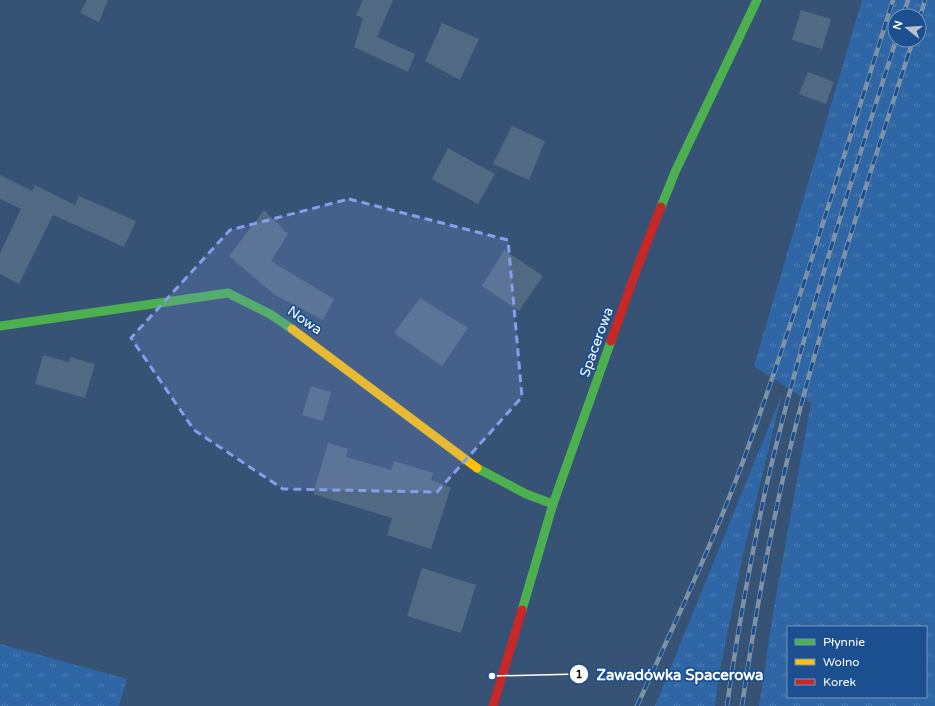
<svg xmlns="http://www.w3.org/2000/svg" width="935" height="706" viewBox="0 0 935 706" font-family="'Varela Round',sans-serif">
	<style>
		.grass { fill: url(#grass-tufts); fill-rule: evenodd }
		.building { fill: #526984 }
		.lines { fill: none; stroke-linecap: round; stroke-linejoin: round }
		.fast { stroke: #4caf50; stroke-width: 9 }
		.slow { stroke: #ffc107; stroke-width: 9 }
		.jam { stroke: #c62828; stroke-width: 9 }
		.rail-casing { stroke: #7e92a7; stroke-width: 4.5 }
		.rail { stroke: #1b4f8f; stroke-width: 3; stroke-dasharray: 9; stroke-linecap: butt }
		.marked { fill: #839eea; fill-opacity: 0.2; stroke: #839eea; stroke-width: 3; stroke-dasharray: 8 5; stroke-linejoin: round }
		.labels { text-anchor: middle; stroke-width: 3.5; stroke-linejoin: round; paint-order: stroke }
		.street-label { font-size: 14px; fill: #fff; stroke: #1b4f8f }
		.leader { fill: none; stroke: #fff; stroke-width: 1.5 }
		.callout-dot { fill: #fff; stroke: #1b4f8f; stroke-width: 1.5 }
		.mark-label { font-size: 12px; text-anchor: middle; font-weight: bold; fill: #111 }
		.callout-label { font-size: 15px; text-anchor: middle; font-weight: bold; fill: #fff; stroke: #1b4f8f; stroke-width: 3.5; stroke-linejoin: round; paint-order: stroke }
	</style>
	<defs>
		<pattern id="grass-tufts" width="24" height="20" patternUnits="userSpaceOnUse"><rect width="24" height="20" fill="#2f66a5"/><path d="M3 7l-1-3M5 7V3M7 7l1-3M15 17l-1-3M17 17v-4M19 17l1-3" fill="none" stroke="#4e7db2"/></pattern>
	</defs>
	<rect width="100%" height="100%" fill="#365274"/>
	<g class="grass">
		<path d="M862 0H935V706H759L774 607 811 403 754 366ZM895 16H919V40H895ZM788 627H926V697H788Z"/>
		<polygon points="782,394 743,555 718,681 715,706 655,706"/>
		<polygon points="0,644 127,679 119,706 0,706"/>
	</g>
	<g class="building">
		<polygon points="87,0 108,0 99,22 80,13"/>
		<polygon points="363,0 393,0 377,37 415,54 408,72 354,47 363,18 356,15"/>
		<polygon points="801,10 831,19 822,49 792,40"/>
		<polygon points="442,23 479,39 460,80 425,61"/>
		<polygon points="808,72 834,82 826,104 799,94"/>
		<polygon points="512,126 545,141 529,180 493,164"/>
		<polygon points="448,148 495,174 478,204 432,179"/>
		<polygon points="0,175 32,191 35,185 75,205 79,196 136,221 124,247 53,215 19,284 0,274 0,253 21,209 0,199"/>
		<polygon points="264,210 288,234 271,261 334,299 323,320 275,295 229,256"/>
		<polygon points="504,250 543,276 519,311 482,286"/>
		<polygon points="420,298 468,328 442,366 394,333"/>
		<polygon points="43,355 69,362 70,357 95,364 85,398 35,384"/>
		<polygon points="311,386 331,392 323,421 302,415"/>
		<polygon points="328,443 348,449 346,457 391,470 394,461 433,473 431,480 451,487 431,549 387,535 392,518 313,494"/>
		<polygon points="422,568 476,585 461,633 407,616"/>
	</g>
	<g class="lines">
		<g class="fast">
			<polyline points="661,207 675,172 757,0"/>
			<polyline points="0,326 228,293 270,314 292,329"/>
			<polyline points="477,468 526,494 553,504"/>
			<polyline points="522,610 553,504 611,341"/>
		</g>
		<polyline class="slow" points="292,329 477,468"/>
		<g class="jam">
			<polyline points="611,341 639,263 661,207"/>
			<polyline points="493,706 522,610"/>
		</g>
		<defs>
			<g id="rail">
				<polyline points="903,16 908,0"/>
				<polyline points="919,20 925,0"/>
				<path d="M637 706C675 623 714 541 745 456 799 306 845 152 893 0"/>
				<path d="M727 706C737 634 750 563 765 492 800 339 849 189 896 40"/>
				<path d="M742 706C756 609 773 512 798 417 831 290 873 165 913 40"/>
			</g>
		</defs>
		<use href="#rail" class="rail-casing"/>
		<use href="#rail" class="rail"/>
	</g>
	<path class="marked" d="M349 199 508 240 522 397 437 492 283 489 194 430 131 338 230 230Z"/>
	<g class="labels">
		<g class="street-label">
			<text transform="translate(305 320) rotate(35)" y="5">Nowa</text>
			<text transform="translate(596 342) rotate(-70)" y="5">Spacerowa</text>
		</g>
	</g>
	<path class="leader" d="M492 676L579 674"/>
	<g class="callout-dot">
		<circle cx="492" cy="676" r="4"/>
		<circle cx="579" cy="674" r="10"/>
	</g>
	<g class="mark-label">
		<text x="579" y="678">1</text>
	</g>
	<g class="callout-label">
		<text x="680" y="680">Zawadówka Spacerowa</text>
	</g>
	<rect x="787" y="626" width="140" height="72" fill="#1b4f8f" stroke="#7695bc"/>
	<rect x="795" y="639" width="20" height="6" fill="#4caf50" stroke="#7695bc"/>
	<text x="823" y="646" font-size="12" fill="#ffffff">Płynnie</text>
	<rect x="795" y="659" width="20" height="6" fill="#ffc107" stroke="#7695bc"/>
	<text x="823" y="666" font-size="12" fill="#ffffff">Wolno</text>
	<rect x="795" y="679" width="20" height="6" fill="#c62828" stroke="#7695bc"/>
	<text x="823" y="686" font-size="12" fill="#ffffff">Korek</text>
	<g transform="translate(907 28) rotate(287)"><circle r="19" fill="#1b4f8f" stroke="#7695bc"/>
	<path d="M0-3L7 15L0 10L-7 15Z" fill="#b9c2ce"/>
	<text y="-6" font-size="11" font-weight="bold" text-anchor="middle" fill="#ffffff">N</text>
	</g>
</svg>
